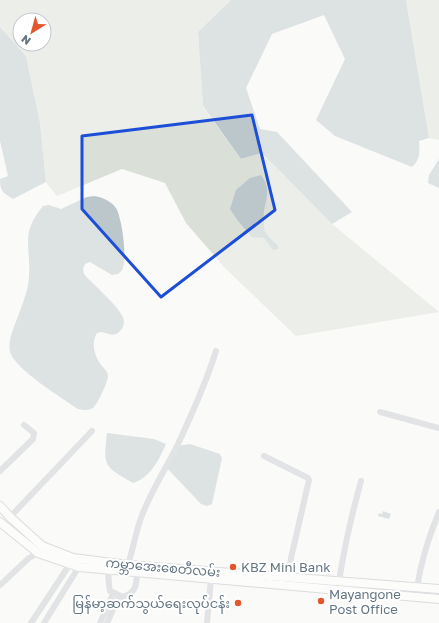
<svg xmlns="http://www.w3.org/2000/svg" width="439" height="623" viewBox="0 0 439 623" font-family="'Golos Text','Noto Sans Myanmar',sans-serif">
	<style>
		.green { fill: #dadfd7; fill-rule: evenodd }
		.water { fill: #bbc7cb }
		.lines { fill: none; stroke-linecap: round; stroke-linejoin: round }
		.major-casing { stroke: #b5babe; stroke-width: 10 }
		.minor { stroke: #c3c8cc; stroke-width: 6 }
		.major { stroke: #fff; stroke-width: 8 }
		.marked { fill: none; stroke: #1d4ed8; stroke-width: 3; stroke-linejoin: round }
		.poi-dot { fill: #e4572e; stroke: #fff; stroke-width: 1.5 }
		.labels { text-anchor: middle; stroke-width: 4; stroke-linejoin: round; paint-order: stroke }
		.street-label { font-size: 13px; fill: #657683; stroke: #fff }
		.poi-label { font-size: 13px; fill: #657683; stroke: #fff; text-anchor: start }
	</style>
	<rect width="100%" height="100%" fill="#fafaf8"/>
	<g class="green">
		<path d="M0 0H231L198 32 203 107 241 159 262 153 332 224 439 312 296 336 225 268 186 223 165 183 122 169 57 196 46 182 40 123 26 56 0 27ZM20 20H44V44H20Z"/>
		<polygon points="406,0 439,0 439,140 429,138"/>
	</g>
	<g class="water">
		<path d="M231 0H406L429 138 419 141C420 152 420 160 412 167L335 136 316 120 345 59 324 15 272 34 246 88 260 129 277 132 352 212 332 224 262 153 241 159 203 106 198 32Z"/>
		<path d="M0 27 26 56 40 123 46 182 13 199C3 192 0 192 0 179L8 176 0 141Z"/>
		<polygon points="439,159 439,188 428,183 429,175"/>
		<path d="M261 175C275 194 261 203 264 223 264 225 264 229 265 232 268 237 274 241 278 246V249L273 250 264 238 252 237 238 221 230 209 236 190 250 178Z"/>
		<path d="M94 196C102 197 111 201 116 208 122 218 128 260 122 270 121 272 119 273 118 274L112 275 90 262 85 264 83 269 84 274C92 284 124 310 124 321 124 325 122 330 119 332 114 337 109 334 102 332L97 333C91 343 94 355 101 365 104 368 107 371 108 375 109 380 97 405 93 408 87 411 84 410 78 409 62 398 16 370 10 352 7 340 16 323 20 311 24 299 29 288 29 275 31 244 20 234 43 206L49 205 61 209 87 197Z"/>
		<path d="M107 433 154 439 166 444C159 460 150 478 133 483 104 466 103 467 107 433Z"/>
		<polygon points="190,444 220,454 222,458 212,504 207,506 201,504 165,466 177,446"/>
		<polygon points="383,511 391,514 389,519 378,516 379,513 382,514"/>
	</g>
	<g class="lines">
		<defs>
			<g id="major">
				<polyline points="0,506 10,517 42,546 73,558 128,565 439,589"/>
				<polyline points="0,522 38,553 79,567 439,599"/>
			</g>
		</defs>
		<use href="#major" class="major-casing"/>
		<g class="minor">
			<polyline points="380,412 439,428"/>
			<polyline points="264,456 308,478 309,480 291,558 288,578"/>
			<polyline points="0,471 33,439 34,433 24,425"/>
			<polyline points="10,517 92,431"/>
			<path d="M128 565C133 549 136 531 142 515 152 490 166 468 178 444 192 414 206 383 216 351"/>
			<path d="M108 570 109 585 110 591 123 597C137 593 137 582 137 569"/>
			<path d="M339 582C344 547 352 514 361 481"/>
			<polyline points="0,585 29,558 38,553"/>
			<path d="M417 588C421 561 429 536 439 512"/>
			<polyline points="31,623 72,561"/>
			<polyline points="44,623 80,565"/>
			<polyline points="100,623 113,594"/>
			<polyline points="107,623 119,596"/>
			<polyline points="207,623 211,579"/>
		</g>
		<use href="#major" class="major"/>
	</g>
	<path d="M0 0H439V623H0ZM252 115 275 210 161 297 82 209V136Z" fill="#fafaf8" fill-opacity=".55" fill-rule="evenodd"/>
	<path class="marked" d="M252 115 275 210 161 297 82 209V136Z"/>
	<g class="poi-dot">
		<circle cx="233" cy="567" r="4"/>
		<circle cx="321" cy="601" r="4"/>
		<circle cx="238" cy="603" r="4"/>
	</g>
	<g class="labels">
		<g class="street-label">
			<text transform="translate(163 567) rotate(5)" y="5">ကမ္ဘာအေးစေတီလမ်း</text>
		</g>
		<g class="poi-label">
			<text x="241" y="572">KBZ Mini Bank</text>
			<text x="329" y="599">Mayangone<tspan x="329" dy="15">Post Office</tspan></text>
			<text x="230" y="608" text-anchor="end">မြန်မာ့ဆက်သွယ်ရေးလုပ်ငန်း</text>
		</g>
	</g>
	<g transform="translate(32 32) rotate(217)"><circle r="19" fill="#ffffff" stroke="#c1c8cd"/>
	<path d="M0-3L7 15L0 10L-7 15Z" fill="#e4572e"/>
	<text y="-6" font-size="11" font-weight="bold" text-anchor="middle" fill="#657683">N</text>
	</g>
</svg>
